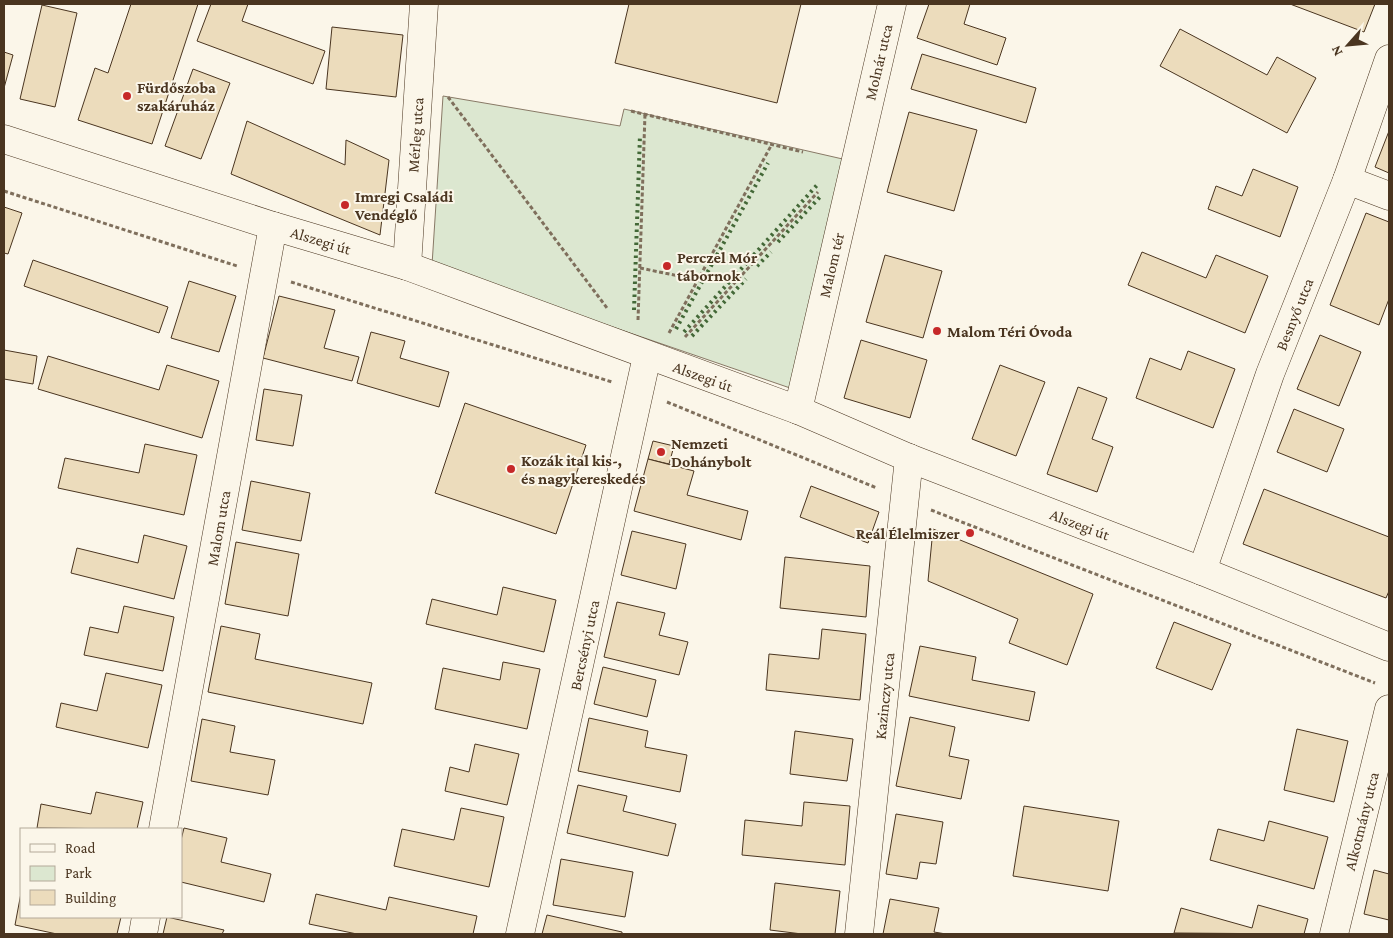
<svg xmlns="http://www.w3.org/2000/svg" width="1393" height="938" viewBox="0 0 1393 938" font-family="'Crimson Pro',serif">
	<style>
		.green { fill: #dce7d0; stroke: #887966 }
		.building { fill: #ecdcbc; stroke: #4a3520 }
		.lines { fill: none; stroke-linecap: round; stroke-linejoin: round }
		.street-casing { stroke: #4a3520; stroke-width: 29 }
		.primary-casing { stroke: #4a3520; stroke-width: 29 }
		.path { stroke: #7f6f5c; stroke-width: 3; stroke-dasharray: 4 2.5; stroke-linecap: butt }
		.street { stroke: #fbf6e9; stroke-width: 28 }
		.primary { stroke: #fbf6e9; stroke-width: 28 }
		.hedge { stroke: #436837; stroke-width: 4; stroke-dasharray: 2.5 4; stroke-linecap: butt }
		.poi-dot { fill: #c62828; stroke: #fbf6e9; stroke-width: 2 }
		.labels { text-anchor: middle; stroke-width: 4; stroke-linejoin: round; paint-order: stroke }
		.street-label { font-size: 16px; fill: #4a3520; stroke: #fbf6e9 }
		.poi-label { font-size: 16px; font-weight: bold; fill: #4a3520; stroke: #fbf6e9; text-anchor: start }
	</style>
	<rect width="100%" height="100%" fill="#fbf6e9"/>
	<polygon class="green" points="443,96 620,126 624,109 847,160 793,389 432,265"/>
	<g class="building">
		<polygon points="131,4 198,4 152,144 78,120 95,68 108,73"/>
		<polygon points="211,4 248,4 242,21 325,51 313,84 197,41"/>
		<polygon points="629,4 801,4 777,103 615,63"/>
		<polygon points="929,4 970,4 964,24 1006,38 997,65 917,38"/>
		<polygon points="1290,4 1375,4 1364,32"/>
		<polygon points="42,5 77,13 55,107 20,99"/>
		<polygon points="332,27 403,35 396,97 326,89"/>
		<polygon points="1180,29 1267,75 1277,57 1316,78 1287,133 1160,66"/>
		<polygon points="4,52 13,55 4,88"/>
		<polygon points="922,54 1036,88 1026,123 911,89"/>
		<polygon points="193,69 230,83 201,159 165,146"/>
		<polygon points="909,112 977,130 954,211 887,192"/>
		<polygon points="247,121 345,165 346,140 389,160 380,235 231,174"/>
		<polygon points="1389,131 1389,173 1375,167"/>
		<polygon points="1253,169 1298,187 1280,237 1208,209 1216,186 1242,196"/>
		<polygon points="4,207 22,213 8,254 4,253"/>
		<polygon points="1366,213 1389,222 1389,299 1379,325 1330,305"/>
		<polygon points="1142,252 1206,278 1216,255 1268,276 1245,333 1128,285"/>
		<polygon points="885,255 942,271 923,338 866,322"/>
		<polygon points="33,260 168,307 159,333 24,286"/>
		<polygon points="189,281 236,296 219,352 171,338"/>
		<polygon points="279,296 335,310 324,348 359,357 352,381 263,358"/>
		<polygon points="371,332 405,341 400,358 449,372 439,407 357,383"/>
		<polygon points="1320,335 1361,352 1339,406 1297,389"/>
		<polygon points="861,340 927,360 910,418 844,398"/>
		<polygon points="4,350 37,356 33,384 4,379"/>
		<polygon points="1188,351 1235,369 1213,428 1136,398 1150,358 1181,370"/>
		<polygon points="48,356 159,390 167,365 219,381 202,438 38,389"/>
		<polygon points="1000,365 1045,382 1016,456 972,439"/>
		<polygon points="1078,387 1107,398 1092,439 1113,447 1097,492 1047,474"/>
		<polygon points="264,389 302,395 293,446 256,440"/>
		<polygon points="465,403 586,445 556,534 435,493"/>
		<polygon points="1294,409 1344,429 1327,472 1277,452"/>
		<polygon points="653,441 674,446 669,464 648,459"/>
		<polygon points="145,444 197,455 184,515 58,488 65,458 139,473"/>
		<polygon points="648,459 694,471 687,495 748,511 741,540 634,511"/>
		<polygon points="251,481 310,493 301,541 242,530"/>
		<polygon points="811,486 879,512 868,543 800,517"/>
		<polygon points="1264,489 1389,537 1389,591 1386,598 1243,544"/>
		<polygon points="933,529 1093,594 1067,665 1009,643 1018,619 928,581"/>
		<polygon points="632,531 686,544 676,589 621,575"/>
		<polygon points="144,535 187,546 174,599 71,573 77,548 138,563"/>
		<polygon points="236,542 299,554 288,616 225,604"/>
		<polygon points="785,557 870,566 866,617 780,608"/>
		<polygon points="503,587 556,600 544,652 426,624 432,599 497,615"/>
		<polygon points="617,602 665,613 659,635 688,642 679,675 604,657"/>
		<polygon points="124,606 174,617 163,671 84,655 90,627 118,633"/>
		<polygon points="1174,622 1231,644 1212,690 1156,668"/>
		<polygon points="221,626 260,634 255,659 372,683 363,724 208,692"/>
		<polygon points="822,629 866,634 860,700 766,690 769,654 819,659"/>
		<polygon points="920,646 976,657 972,680 1035,692 1029,721 909,696"/>
		<polygon points="503,662 540,669 527,729 435,709 443,668 500,680"/>
		<polygon points="603,667 656,680 647,717 594,704"/>
		<polygon points="106,673 162,685 148,748 56,727 61,703 97,711"/>
		<polygon points="910,717 955,727 949,756 969,760 961,799 896,786"/>
		<polygon points="589,718 648,731 645,747 687,755 680,792 578,771"/>
		<polygon points="202,719 235,726 230,752 275,760 268,795 191,781"/>
		<polygon points="1297,729 1348,741 1334,802 1284,790"/>
		<polygon points="795,731 853,739 847,781 790,774"/>
		<polygon points="475,744 519,754 507,805 445,791 450,767 469,772"/>
		<polygon points="578,785 627,796 623,811 676,824 668,856 567,833"/>
		<polygon points="96,792 143,802 137,829 37,828 41,804 91,814"/>
		<polygon points="804,802 850,806 845,865 742,855 745,820 802,826"/>
		<polygon points="1024,806 1119,821 1108,891 1013,876"/>
		<polygon points="461,808 504,817 489,887 394,866 402,829 454,840"/>
		<polygon points="896,814 943,822 936,864 920,862 917,879 886,874"/>
		<polygon points="1269,821 1328,837 1314,889 1210,860 1218,829 1264,841"/>
		<polygon points="184,828 227,838 221,862 271,874 264,902 181,882 181,840"/>
		<polygon points="561,859 633,872 625,917 553,905"/>
		<polygon points="1374,870 1389,874 1389,920 1364,914"/>
		<polygon points="775,883 840,891 835,934 802,934 770,930"/>
		<polygon points="21,893 21,917 121,917 117,934 57,934 15,925"/>
		<polygon points="316,894 386,910 389,897 477,916 473,934 357,934 309,924"/>
		<polygon points="890,899 939,908 934,932 946,934 883,934"/>
		<polygon points="1258,905 1308,919 1304,934 1174,933 1181,908 1252,928"/>
		<polygon points="547,915 622,932 622,934 542,934"/>
		<polygon points="167,917 224,930 222,934 163,934"/>
	</g>
	<g class="lines">
		<defs>
			<g id="street">
				<polyline points="1347,180 1389,196"/>
				<polyline points="407,266 424,4"/>
				<polyline points="798,410 892,4"/>
				<polyline points="1202,571 1270,374 1347,180 1389,59"/>
				<polyline points="163,829 273,226"/>
				<polyline points="143,934 146,917"/>
				<polyline points="520,934 647,356"/>
				<polyline points="859,934 909,458"/>
				<polyline points="1334,934 1389,709"/>
			</g>
			<polyline id="primary" points="4,139 273,226 407,266 798,410 909,458 1202,571 1389,647"/>
		</defs>
		<use href="#street" class="street-casing"/>
		<use href="#primary" class="primary-casing"/>
		<g class="path">
			<polyline points="448,97 607,308"/>
			<polyline points="631,111 803,152"/>
			<polyline points="4,191 237,266"/>
			<polyline points="640,268 698,280"/>
			<polyline points="291,282 612,382"/>
			<polyline points="638,320 645,114"/>
			<polyline points="669,333 772,144"/>
			<polyline points="685,337 818,192"/>
			<polyline points="667,402 877,488"/>
			<polyline points="931,510 1375,683"/>
		</g>
		<use href="#street" class="street"/>
		<use href="#primary" class="primary"/>
		<g class="hedge">
			<polyline points="778,242 820,197"/>
			<polyline points="757,266 771,252"/>
			<polyline points="634,310 640,135"/>
			<polyline points="676,329 768,163"/>
			<polyline points="684,332 818,184"/>
			<polyline points="692,336 746,279"/>
		</g>
	</g>
	<g class="poi-dot">
		<circle cx="127" cy="96" r="5"/>
		<circle cx="345" cy="205" r="5"/>
		<circle cx="667" cy="266" r="5"/>
		<circle cx="937" cy="331" r="5"/>
		<circle cx="661" cy="452" r="5"/>
		<circle cx="511" cy="469" r="5"/>
		<circle cx="970" cy="533" r="5"/>
	</g>
	<g class="labels">
		<g class="street-label">
			<text transform="translate(878 62) rotate(-77)" y="6">Molnár utca</text>
			<text transform="translate(415 135) rotate(-86)" y="6">Mérleg utca</text>
			<text transform="translate(321 240) rotate(17)" y="6">Alszegi út</text>
			<text transform="translate(831 265) rotate(-77)" y="6">Malom tér</text>
			<text transform="translate(1294 314) rotate(-68)" y="6">Besnyő utca</text>
			<text transform="translate(703 376) rotate(20)" y="6">Alszegi út</text>
			<text transform="translate(1080 524) rotate(21)" y="6">Alszegi út</text>
			<text transform="translate(218 528) rotate(-80)" y="6">Malom utca</text>
			<text transform="translate(584 645) rotate(-78)" y="6">Bercsényi utca</text>
			<text transform="translate(884 696) rotate(-84)" y="6">Kazinczy utca</text>
			<text transform="translate(1361 821) rotate(-76)" y="6">Alkotmány utca</text>
		</g>
		<g class="poi-label">
			<text x="137" y="93">Fürdőszoba<tspan x="137" dy="18">szakáruház</tspan></text>
			<text x="355" y="202">Imregi Családi<tspan x="355" dy="18">Vendéglő</tspan></text>
			<text x="677" y="263">Perczel Mór<tspan x="677" dy="18">tábornok</tspan></text>
			<text x="947" y="337">Malom Téri Óvoda</text>
			<text x="671" y="449">Nemzeti<tspan x="671" dy="18">Dohánybolt</tspan></text>
			<text x="521" y="466">Kozák ital kis-,<tspan x="521" dy="18">és nagykereskedés</tspan></text>
			<text x="960" y="539" text-anchor="end">Reál Élelmiszer</text>
		</g>
	</g>
	<rect width="1393" height="938" fill="none" stroke="#4a3520" stroke-width="10"/>
	<rect x="20" y="828" width="162" height="90" fill="#fbf6e9" stroke="#b4a999"/>
	<rect x="30" y="844" width="25" height="8" fill="#fbf6e9" stroke="#b4a999"/>
	<text x="65" y="853" font-size="15" fill="#4a3520">Road</text>
	<rect x="30" y="866" width="25" height="15" fill="#dce7d0" stroke="#b4a999"/>
	<text x="65" y="878" font-size="15" fill="#4a3520">Park</text>
	<rect x="30" y="890" width="25" height="15" fill="#ecdcbc" stroke="#b4a999"/>
	<text x="65" y="903" font-size="15" fill="#4a3520">Building</text>
	<g transform="translate(1348 45) rotate(243)" stroke="#fbf6e9" stroke-width="4" paint-order="stroke">
	<path d="M0-4L9 19L0 12L-9 19Z" fill="#4a3520"/>
	<text y="-8" font-size="14" font-weight="bold" text-anchor="middle" fill="#4a3520">N</text>
	</g>
</svg>
